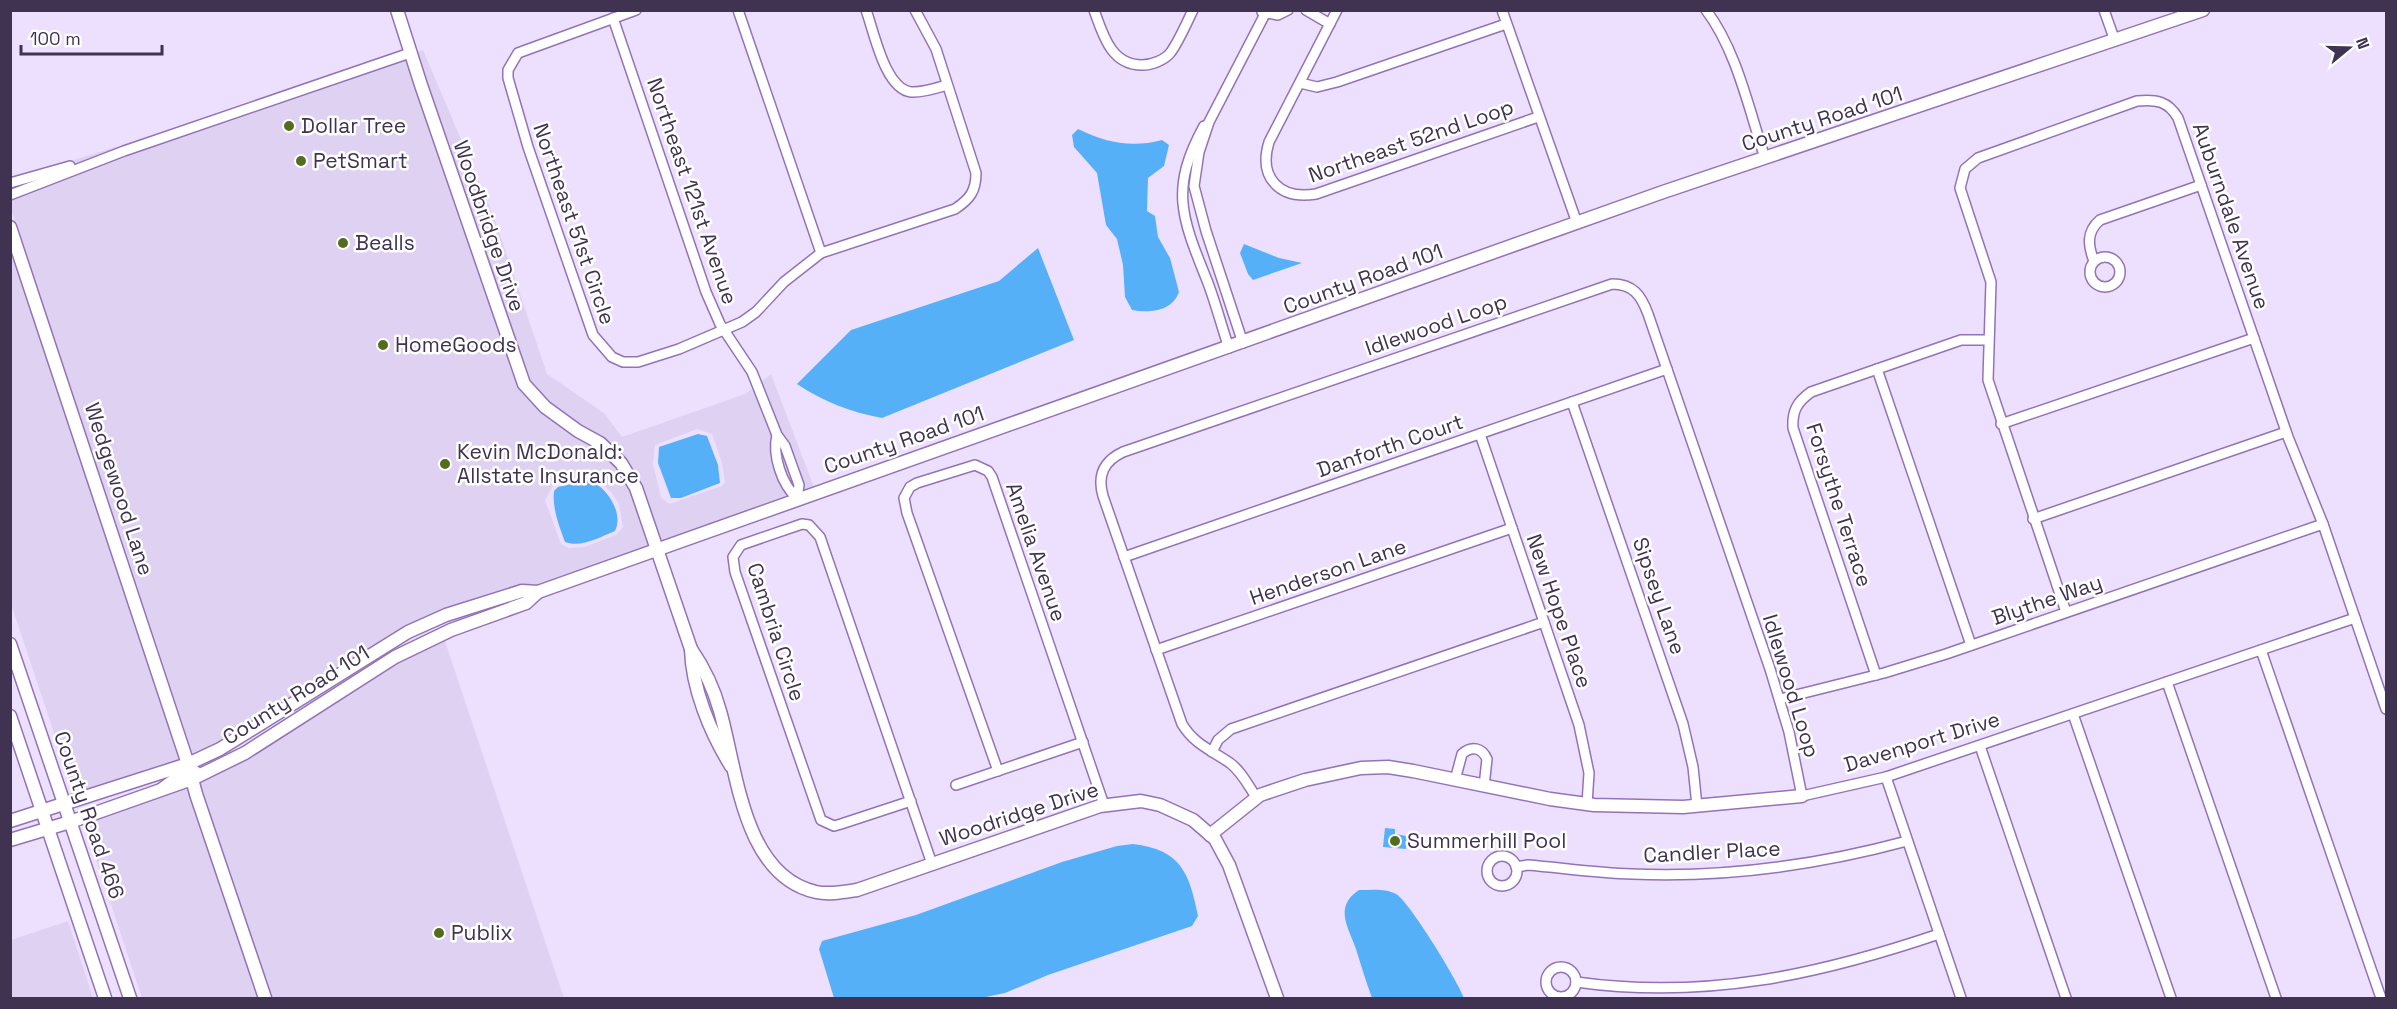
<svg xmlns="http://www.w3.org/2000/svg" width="2397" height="1009" viewBox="0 0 2397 1009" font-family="'Space Grotesk',sans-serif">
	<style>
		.built { fill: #dfd1f2; fill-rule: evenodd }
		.water { fill: #56b0f7 }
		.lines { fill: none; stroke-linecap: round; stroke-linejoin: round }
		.street-casing { stroke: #9373b8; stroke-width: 12 }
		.secondary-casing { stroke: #9373b8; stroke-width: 15 }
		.street { stroke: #fff; stroke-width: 9 }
		.secondary { stroke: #fff; stroke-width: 12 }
		.poi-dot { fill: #546c1d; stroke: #fff; stroke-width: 2 }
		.labels { text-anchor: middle; stroke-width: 5; stroke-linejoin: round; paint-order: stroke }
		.street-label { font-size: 21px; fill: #403251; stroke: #fff }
		.poi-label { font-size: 21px; fill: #403251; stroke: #fff; text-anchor: start }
	</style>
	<rect width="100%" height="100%" fill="#ede0ff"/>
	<g class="built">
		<path d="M423 50 494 217 547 374 604 413 622 437 745 394 771 374 814 487 661 544 641 487 582 427 549 404 529 382 415 52ZM697 429 712 434 722 463 725 482 722 486 669 504 661 497 653 464 655 445Z"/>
		<path d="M405 56 519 386 616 466 631 491 651 547 540 586 445 610 217 745 192 757 11 209 10 180ZM588 476 596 478 611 492 619 504 623 527 616 535 584 547 569 548 561 544 545 500 554 484Z"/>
		<polygon points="10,244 182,761 75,796 11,604"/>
		<polygon points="444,638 564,998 271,998 198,781 397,661"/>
		<polygon points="188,785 259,998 142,998 84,823"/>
		<polygon points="68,921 93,998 11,998 11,940"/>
	</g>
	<g class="water">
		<path d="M1078 129C1106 143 1132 148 1162 140L1169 145 1164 166 1148 178 1147 211 1155 216 1158 237 1170 258 1179 292C1172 312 1149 313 1132 310L1125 297 1123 265 1117 239 1106 225 1097 173 1074 147 1072 135Z"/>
		<polygon points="1244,244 1279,258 1302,263 1253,280 1248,274 1240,253"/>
		<path d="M1038 248 1074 340 882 418C850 412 824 402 797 384L851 330 999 281Z"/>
		<polygon points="698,434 707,436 718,465 720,483 681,498 671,498 658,463 659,447"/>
		<path d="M589 480C607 487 624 513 615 531 600 537 581 548 565 542 559 526 552 508 554 491L558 487Z"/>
		<polygon points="1385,828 1395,829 1395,834 1407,836 1406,849 1383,847"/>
		<path d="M1133 844C1181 850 1189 872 1198 916L1192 926 1048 975 1005 993 981 998H834L819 949 822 941 916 915 1062 862 1117 846Z"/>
		<path d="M1359 890C1371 890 1385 888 1396 894 1409 901 1459 983 1464 998H1372C1366 982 1361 965 1356 949 1349 928 1333 907 1359 890Z"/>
	</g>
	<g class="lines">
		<defs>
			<g id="street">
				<path d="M636 10 518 53 508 70V78L528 147 593 335 612 357 623 362H638L679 349 742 322 756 312 784 282 821 253 955 209C970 199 976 191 976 173L936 49 915 10"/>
				<polyline points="738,10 821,253"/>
				<path d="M866 10C874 32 885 89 911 92 922 93 937 88 947 85"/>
				<path d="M1094 10C1103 35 1111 65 1142 65 1152 65 1165 60 1171 52 1180 39 1186 24 1193 10"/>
				<polyline points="1306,10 1330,24"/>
				<path d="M1337 10 1269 142C1258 178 1280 200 1316 194L1538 117"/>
				<polyline points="1502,10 1577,223"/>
				<path d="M1706 10C1737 51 1749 110 1765 158"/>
				<polyline points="2104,10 2115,41"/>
				<polyline points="1262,12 1278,15 1288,10"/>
				<polyline points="613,18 706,292 720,324 752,372 777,435 785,446 799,485 797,498"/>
				<polyline points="1300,83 1317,87 1337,82 1506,24"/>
				<path d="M1204 126C1170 188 1181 216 1206 278 1215 300 1221 325 1229 348"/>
				<polyline points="10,183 70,166"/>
				<polyline points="10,195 124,151 410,53"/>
				<circle cx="2105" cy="272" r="15"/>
				<path d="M2094 261C2088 246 2086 232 2100 220L2201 185"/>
				<polyline points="1243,343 1206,231 1194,186 1199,152 1209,122 1265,14"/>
				<polyline points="1877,369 1971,645"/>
				<polyline points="1572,402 1683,724 1693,767 1697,806"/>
				<polyline points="2001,424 2254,338"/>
				<polyline points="1480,434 1579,725 1589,773 1587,804"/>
				<path d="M777 435C772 455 782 485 797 498"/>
				<polyline points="2033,519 2286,432"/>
				<polyline points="1124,557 1667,369"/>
				<path d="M2066 612 1988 380 1991 282 1960 188 1965 169 1978 158 2137 101C2156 99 2168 101 2178 118L2288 437 2323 524 2386 709"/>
				<polyline points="1156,650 1512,528"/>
				<polyline points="2261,650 2381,998"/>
				<path d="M1876 675 1793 428C1792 411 1797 402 1811 392L1961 340H1988"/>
				<polyline points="2167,682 2276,998"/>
				<polyline points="1780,699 1884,673 1946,654 2323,524"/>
				<polyline points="2073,714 2171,998"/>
				<polyline points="1980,746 2066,998"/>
				<polyline points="1212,752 1218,740 1231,729 1544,622"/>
				<polyline points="998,771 907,513 904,498 910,487 917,483 975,465 988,471 992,477 1104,805"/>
				<polyline points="1886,777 1961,998"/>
				<path d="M1455 780 1462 754C1472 745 1482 748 1487 759L1484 786"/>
				<polyline points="956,785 1083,742"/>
				<path d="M1256 797C1248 785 1241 771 1230 763 1211 750 1194 744 1182 724L1103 496C1097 475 1104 461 1123 452L1612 284C1633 284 1641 295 1648 314L1770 669 1789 732 1802 796 1886 777 2355 618"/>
				<polyline points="911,801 841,824 834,826 821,820 735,572 733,557 741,545 802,524 809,525 820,537 932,864"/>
				<circle cx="1502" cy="871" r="15"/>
				<path d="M1516 867 1528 865C1563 868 1597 873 1632 874 1725 878 1818 865 1907 841"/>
				<circle cx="1561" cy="982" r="15"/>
				<path d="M1576 982C1705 1000 1818 975 1939 934"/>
			</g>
			<g id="secondary">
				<path d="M397 10 421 85 524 384 545 407 578 431 600 443 621 463 636 488 691 649C704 668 714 689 720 711 737 770 743 876 816 892 829 895 844 892 857 890L1100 806 1141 801 1160 805 1193 820 1215 839 1229 865 1277 998"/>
				<polyline points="10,227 188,764 181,775 162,789"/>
				<polyline points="10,644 130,998"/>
				<path d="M691 649C692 688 710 732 731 766"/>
				<polyline points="10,716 105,998"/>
				<polyline points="195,772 192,779 196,794 265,998"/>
				<polyline points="10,821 188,764 220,749 408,632 446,615 522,591 538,592 1663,192 2203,10"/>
				<polyline points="1210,835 1260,795 1305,780 1361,768 1388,767 1413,771 1550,799 1594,805 1683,807 1802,796"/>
				<polyline points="10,840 70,822 192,779 245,753 395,657 451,630 526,603 538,592"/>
			</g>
		</defs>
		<use href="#street" class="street-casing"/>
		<use href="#secondary" class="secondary-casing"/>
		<use href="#street" class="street"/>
		<use href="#secondary" class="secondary"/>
	</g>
	<g class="poi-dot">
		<circle cx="289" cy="126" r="6"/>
		<circle cx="301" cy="161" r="6"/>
		<circle cx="343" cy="243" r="6"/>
		<circle cx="383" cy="345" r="6"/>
		<circle cx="445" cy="464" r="6"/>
		<circle cx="1395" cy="841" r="6"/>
		<circle cx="439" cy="933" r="6"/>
	</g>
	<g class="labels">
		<g class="street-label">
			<text transform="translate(1822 119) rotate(-18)" y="7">County Road 101</text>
			<text transform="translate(1411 141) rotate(-19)" y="7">Northeast 52nd Loop</text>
			<text transform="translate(692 191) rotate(71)" y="7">Northeast 121st Avenue</text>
			<text transform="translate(2231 216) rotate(71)" y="7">Auburndale Avenue</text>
			<text transform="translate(574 224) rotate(71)" y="7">Northeast 51st Circle</text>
			<text transform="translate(489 226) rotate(71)" y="7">Woodbridge Drive</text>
			<text transform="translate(1363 279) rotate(-20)" y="7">County Road 101</text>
			<text transform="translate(1436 325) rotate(-19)" y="7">Idlewood Loop</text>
			<text transform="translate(904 440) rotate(-19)" y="7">County Road 101</text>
			<text transform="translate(1390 446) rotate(-19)" y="7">Danforth Court</text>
			<text transform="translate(119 489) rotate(72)" y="7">Wedgewood Lane</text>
			<text transform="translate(1839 505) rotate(72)" y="7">Forsythe Terrace</text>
			<text transform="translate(1036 552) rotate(71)" y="7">Amelia Avenue</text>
			<text transform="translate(1328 572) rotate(-19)" y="7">Henderson Lane</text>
			<text transform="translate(1659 596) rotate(71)" y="7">Sipsey Lane</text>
			<text transform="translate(2047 600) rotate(-19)" y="7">Blythe Way</text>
			<text transform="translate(1559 611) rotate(71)" y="7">New Hope Place</text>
			<text transform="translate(776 632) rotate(72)" y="7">Cambria Circle</text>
			<text transform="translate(1791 686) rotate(73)" y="7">Idlewood Loop</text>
			<text transform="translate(296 695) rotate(-32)" y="7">County Road 101</text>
			<text transform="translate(1922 742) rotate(-17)" y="7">Davenport Drive</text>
			<text transform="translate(1019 814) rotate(-18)" y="7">Woodridge Drive</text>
			<text transform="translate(89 815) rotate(71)" y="7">County Road 466</text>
			<text transform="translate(1712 852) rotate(-3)" y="7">Candler Place</text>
		</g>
		<g class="poi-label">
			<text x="301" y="133">Dollar Tree</text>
			<text x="313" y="168">PetSmart</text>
			<text x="355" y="250">Bealls</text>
			<text x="395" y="352">HomeGoods</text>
			<text x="457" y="459">Kevin McDonald:<tspan x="457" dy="24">Allstate Insurance</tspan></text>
			<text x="1407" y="848">Summerhill Pool</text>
			<text x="451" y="940">Publix</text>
		</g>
	</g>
	<rect width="2397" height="1009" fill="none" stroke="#403251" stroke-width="24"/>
	<g transform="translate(2349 48) rotate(71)" stroke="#ffffff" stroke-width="4.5" paint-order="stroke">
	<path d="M0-4.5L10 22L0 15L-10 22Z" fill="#403251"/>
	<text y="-9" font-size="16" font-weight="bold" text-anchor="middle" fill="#403251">N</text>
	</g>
	<path d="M21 45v9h141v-9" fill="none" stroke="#403251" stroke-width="3"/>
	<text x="30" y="45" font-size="18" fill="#403251" stroke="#ffffff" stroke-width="4.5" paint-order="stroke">100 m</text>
</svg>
